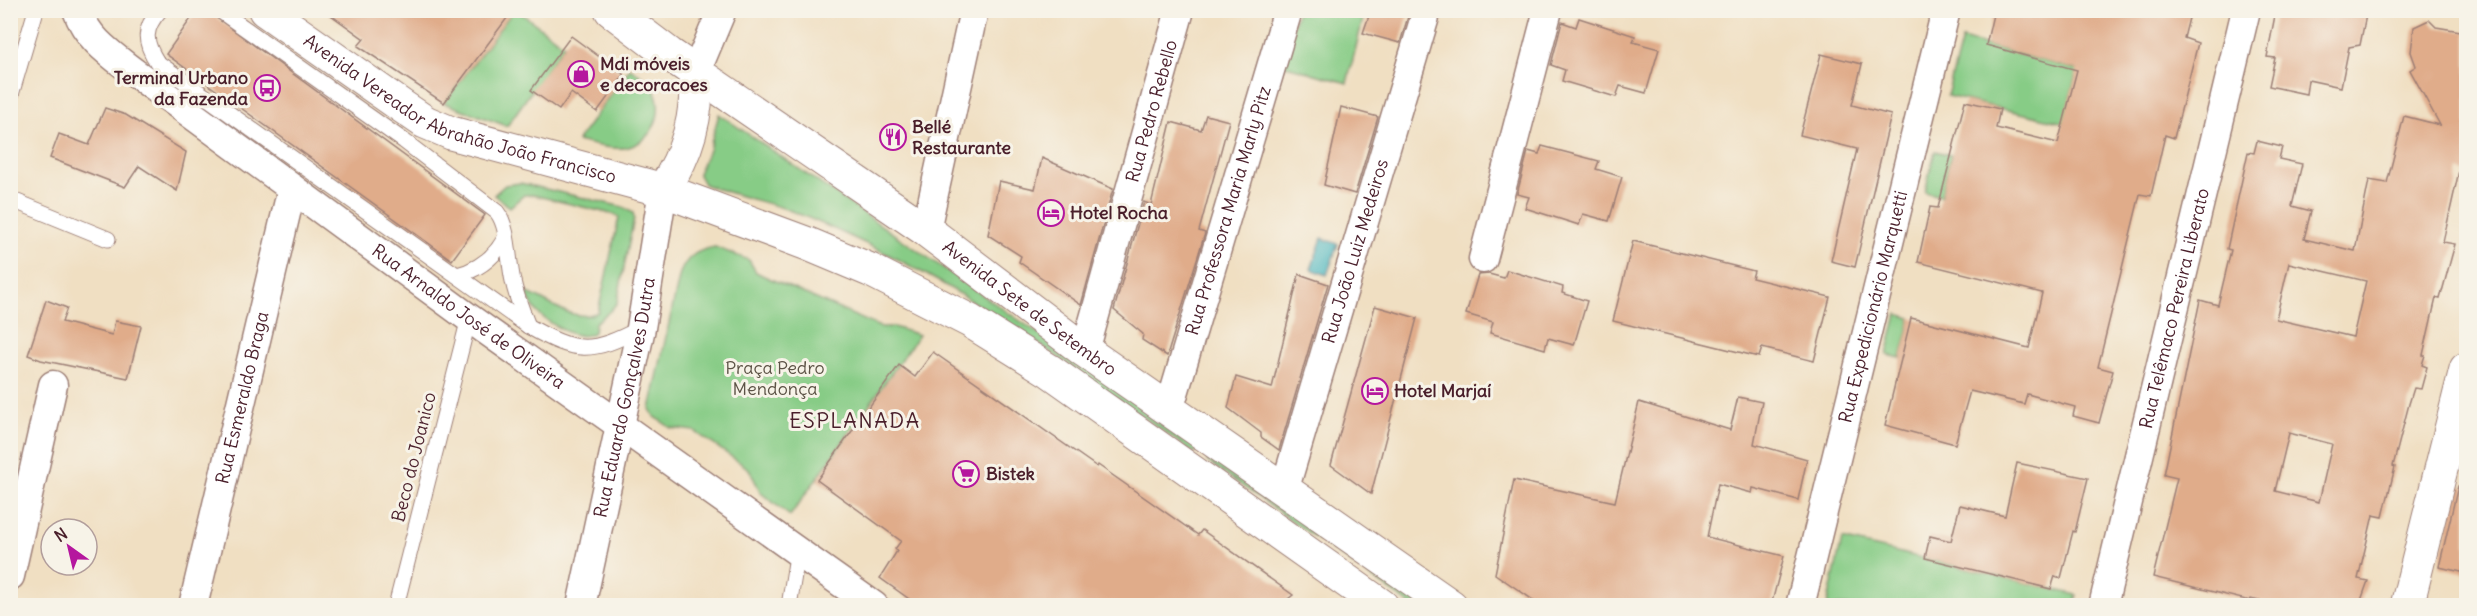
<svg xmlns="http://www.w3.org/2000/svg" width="2477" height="616" viewBox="0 0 2477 616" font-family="Delius,sans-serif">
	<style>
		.green { fill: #87cc86; stroke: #687658; stroke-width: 1.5 }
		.water { fill: #44b4bd; stroke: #476a74; stroke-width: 1.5 }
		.building { fill: #e0ac8a; fill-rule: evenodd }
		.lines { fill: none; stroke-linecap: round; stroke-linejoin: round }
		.service-casing { stroke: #9d7f76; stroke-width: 17 }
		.minor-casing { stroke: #9d7f76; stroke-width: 31 }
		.secondary-casing { stroke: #9d7f76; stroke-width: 35 }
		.primary-casing { stroke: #9d7f76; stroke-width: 35 }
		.service { stroke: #fff; stroke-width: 15 }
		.minor { stroke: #fff; stroke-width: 28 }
		.secondary { stroke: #fff; stroke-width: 33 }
		.primary { stroke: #fff; stroke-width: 33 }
		.labels { text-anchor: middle; stroke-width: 6; stroke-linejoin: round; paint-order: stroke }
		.poi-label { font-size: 18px; font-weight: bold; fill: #4a1f2b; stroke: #f7f3e8; text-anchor: start }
		.street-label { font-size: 18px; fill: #4a1f2b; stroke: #f7f3e8 }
		.park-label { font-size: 18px; fill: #5c5346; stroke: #f7f3e8 }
		.quarter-label { font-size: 21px; letter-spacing: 1.5px; fill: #4a1f2b; stroke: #f7f3e8 }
	</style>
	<rect width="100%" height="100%" fill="#f7f3e8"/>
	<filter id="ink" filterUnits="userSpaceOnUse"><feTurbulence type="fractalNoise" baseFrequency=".0167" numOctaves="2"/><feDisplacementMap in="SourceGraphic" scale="12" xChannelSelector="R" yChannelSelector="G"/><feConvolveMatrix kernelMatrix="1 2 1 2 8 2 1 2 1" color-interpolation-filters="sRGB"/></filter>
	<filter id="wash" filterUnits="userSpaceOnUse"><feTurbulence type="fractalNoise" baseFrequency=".008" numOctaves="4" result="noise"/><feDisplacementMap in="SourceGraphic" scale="24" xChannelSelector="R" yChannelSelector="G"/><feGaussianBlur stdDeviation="1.35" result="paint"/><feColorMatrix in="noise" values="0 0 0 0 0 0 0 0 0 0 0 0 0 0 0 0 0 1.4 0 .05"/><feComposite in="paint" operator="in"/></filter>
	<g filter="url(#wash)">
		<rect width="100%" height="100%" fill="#f0dfc2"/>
		<g class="green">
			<polygon points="513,11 518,11 564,45 507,126 444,103"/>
			<polygon points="1297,11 1365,11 1347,83 1283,65"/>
			<polygon points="1962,39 2077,70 2064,123 1947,96"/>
			<path d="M630 68C637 73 646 79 652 86 668 111 652 144 624 148 609 150 591 144 577 141Z"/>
			<path d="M719 114 1032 329 1198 447 1194 453C1091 380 989 303 875 248 845 234 814 219 783 208 757 200 730 194 704 184L698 173 709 150Z"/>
			<polygon points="1935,151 1951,155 1941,196 1925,192"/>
			<path d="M520 183 623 207 633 213 634 218 617 303 610 311 595 323 594 332C580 344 549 323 538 313 533 307 529 299 525 292 547 299 574 325 598 312L619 217 616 215 533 195H524L510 207 494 195 505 185Z"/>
			<path d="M715 247 749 260 756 272 764 276 880 327H894L919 335 790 516 761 493 749 469 694 431 671 428 654 416 650 409 680 273C687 256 698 250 715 247Z"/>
			<polygon points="1897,314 1911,318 1901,358 1887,355"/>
			<polygon points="1211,456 1423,605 1411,605 1207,461"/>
			<polygon points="1842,539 2077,595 2075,606 1827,606"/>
		</g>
		<polygon class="water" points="1322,238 1338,244 1327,275 1311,269"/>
		<g id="blocks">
			<g class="building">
				<polygon points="197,10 206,10 485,215 452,260 166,54"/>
				<polygon points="324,10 513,10 444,103 358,46 364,39"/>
				<polygon points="1371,10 1410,10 1400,43 1363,33"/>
				<polygon points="1994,10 2191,10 2184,38 2198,43 2174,138 2165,135 2151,196 2140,194 2098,367 2113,371 2099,423 2073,416 2075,407 2027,394 2024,404 1970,391 1955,444 1885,425 1911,318 2029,348 2042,293 1918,262 1930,207 1938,208 1965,101 2000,109 1996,128 2058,143 2077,70 1986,45"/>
				<polygon points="2276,10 2367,10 2360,45 2349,47 2341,87 2308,80 2306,94 2269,86 2275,58 2267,57"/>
				<polygon points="1579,18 1635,36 1633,42 1659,49 1646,93 1620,86 1616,97 1562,81 1565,70 1551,65 1562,22 1576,27"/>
				<path d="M2429 20 2436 27 2466 32V173L2459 171 2443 242 2455 244 2440 299 2436 298 2423 355H2425L2422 365 2427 367 2421 389 2414 388 2409 404 2393 466 2395 467 2383 517 2373 515 2358 579 2368 581 2359 606H2280L2251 599 2250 601 2153 577 2177 478 2164 475 2200 300 2218 305 2231 250 2227 249 2248 152 2254 153 2257 141 2282 147 2279 159 2302 164 2292 206 2311 211 2304 239 2355 251 2369 180 2387 183 2404 116 2440 125 2410 70 2416 66 2411 52 2414 27ZM2289 263 2366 281 2353 337 2276 319ZM2289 433 2332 444 2319 502 2275 491Z"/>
				<polygon points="571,36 624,75 597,112 571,93 559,110 531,90"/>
				<polygon points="1821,54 1862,64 1852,105 1891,115 1855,267 1831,261 1857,149 1800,135"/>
				<polygon points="1341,107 1378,117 1355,194 1324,185"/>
				<polygon points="105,108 126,115 186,152 177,191 139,166 125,187 50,158 59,134 89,145"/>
				<polygon points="1206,115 1229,121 1199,231 1205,233 1167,356 1142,340 1143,334 1114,310 1144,202 1151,205 1171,122 1201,130"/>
				<polygon points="1542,146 1599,161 1596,169 1622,177 1609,221 1583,214 1579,225 1525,208 1529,197 1517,194 1528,151 1539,154"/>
				<polygon points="1042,158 1113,189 1081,305 1019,262 1021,256 988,235 999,181 1035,189"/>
				<polygon points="1633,241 1754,271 1752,278 1830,297 1814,361 1762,348 1759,357 1613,321"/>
				<polygon points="1507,270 1563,287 1562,293 1587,301 1574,345 1548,338 1545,349 1490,333 1493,322 1466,314 1478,275 1489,274 1504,278"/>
				<polygon points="1299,274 1328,284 1279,450 1261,437 1261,433 1228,408 1236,377 1272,388"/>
				<polygon points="46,300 67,308 62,322 112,335 115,321 141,326 128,378 41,360 28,355"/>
				<polygon points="1375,306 1417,318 1371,494 1331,465"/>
				<polygon points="933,352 1097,467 1098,465 1198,535 1202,530 1293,595 1279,606 919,606 880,578 897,551 895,549 901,541 817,480 899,365 915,377"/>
				<polygon points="1738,397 1762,402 1754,444 1807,459 1798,500 1753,488 1752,493 1718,484 1707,537 1784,556 1771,606 1542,606 1495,574 1514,480 1615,502 1639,402 1730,430"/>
				<polygon points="2017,463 2088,478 2075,532 2073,531 2061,578 2055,576 2051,589 1925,558 1930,536 1951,541 1960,505 2005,516"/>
				<polygon points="2458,486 2466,487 2466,573 2439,567"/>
			</g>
		</g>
	</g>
	<g filter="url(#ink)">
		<use href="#blocks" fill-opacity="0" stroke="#9d7f76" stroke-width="1.5"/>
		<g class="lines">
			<defs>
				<g id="service">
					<path d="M160 10C143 29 144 42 157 62L528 326C577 354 591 354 641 328"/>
					<path d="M219 10 404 141 497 212C509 227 508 260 513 281 516 296 522 311 528 326"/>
					<polyline points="10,98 36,10"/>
					<polyline points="10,199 108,239"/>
					<path d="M457 275C478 270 494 258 505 238"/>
					<polyline points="396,606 469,318"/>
					<polyline points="789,606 798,550"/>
				</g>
				<g id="minor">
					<path id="s1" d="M77 10C87 38 109 53 131 70L469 318 874 606"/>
					<polyline points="696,72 722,10"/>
					<polyline points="926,230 974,10"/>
					<polyline points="1483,259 1548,10"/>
					<path id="s2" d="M1085 351 1180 10"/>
					<path id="s3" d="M1169 410 1288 10"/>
					<path id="s4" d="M1284 491 1427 10"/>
					<polyline points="10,576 53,385"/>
					<path id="s5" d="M193 606 292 188"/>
					<path id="s6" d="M581 606 641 328 663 190"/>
					<path id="s7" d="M1800 606 1946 10"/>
					<path id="s8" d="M2103 606 2246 10"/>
				</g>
				<polyline id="secondary" points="2407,606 2466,369"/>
				<g id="primary">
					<path id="s9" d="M265 10 403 107 425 122 451 133 663 190 808 244 870 270 970 321 1050 371 1382 606"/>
					<path id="s10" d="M611 10 669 54 926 230 1085 351 1451 606"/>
					<path d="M663 190C688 153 698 116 696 72"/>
				</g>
			</defs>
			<use href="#service" class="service-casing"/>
			<use href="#minor" class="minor-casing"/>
			<use href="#secondary" class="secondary-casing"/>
			<use href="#primary" class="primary-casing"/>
			<use href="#service" class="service"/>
			<use href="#minor" class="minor"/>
			<use href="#secondary" class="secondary"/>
			<use href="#primary" class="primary"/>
		</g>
	</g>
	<defs>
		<symbol id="shop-ring" viewBox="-11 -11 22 22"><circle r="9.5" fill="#f7f3e8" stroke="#b5179e" stroke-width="1.5"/><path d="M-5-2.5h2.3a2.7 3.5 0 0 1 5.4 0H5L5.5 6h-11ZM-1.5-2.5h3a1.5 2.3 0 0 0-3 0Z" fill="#b5179e"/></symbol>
		<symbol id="bus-ring" viewBox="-11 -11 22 22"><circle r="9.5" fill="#f7f3e8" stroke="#b5179e" stroke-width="1.5"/><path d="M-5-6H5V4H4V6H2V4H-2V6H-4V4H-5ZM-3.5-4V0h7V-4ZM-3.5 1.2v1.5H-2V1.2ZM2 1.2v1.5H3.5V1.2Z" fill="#b5179e"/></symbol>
		<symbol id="restaurant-ring" viewBox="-11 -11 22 22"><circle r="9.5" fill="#f7f3e8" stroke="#b5179e" stroke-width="1.5"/><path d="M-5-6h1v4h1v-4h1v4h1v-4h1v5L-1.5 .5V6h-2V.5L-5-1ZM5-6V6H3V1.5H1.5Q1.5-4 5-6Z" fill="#b5179e"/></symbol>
		<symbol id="hotel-ring" viewBox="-11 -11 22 22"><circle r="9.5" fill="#f7f3e8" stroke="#b5179e" stroke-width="1.5"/><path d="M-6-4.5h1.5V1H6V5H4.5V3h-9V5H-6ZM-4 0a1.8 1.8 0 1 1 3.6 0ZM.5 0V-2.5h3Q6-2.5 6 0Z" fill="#b5179e"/></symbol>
		<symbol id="supermarket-ring" viewBox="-11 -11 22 22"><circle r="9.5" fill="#f7f3e8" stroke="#b5179e" stroke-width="1.5"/><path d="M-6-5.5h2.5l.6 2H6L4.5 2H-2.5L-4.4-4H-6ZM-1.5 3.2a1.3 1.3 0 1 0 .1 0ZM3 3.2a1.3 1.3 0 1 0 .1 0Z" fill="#b5179e"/></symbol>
	</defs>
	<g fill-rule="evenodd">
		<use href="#shop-ring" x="566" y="59" width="30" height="30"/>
		<use href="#bus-ring" x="252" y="73" width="30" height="30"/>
		<use href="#restaurant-ring" x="878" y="122" width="30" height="30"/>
		<use href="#hotel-ring" x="1036" y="198" width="30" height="30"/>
		<use href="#hotel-ring" x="1360" y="376" width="30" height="30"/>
		<use href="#supermarket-ring" x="951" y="459" width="30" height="30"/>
	</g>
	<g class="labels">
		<g class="poi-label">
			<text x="600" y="70">Mdi móveis<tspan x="600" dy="21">e decoracoes</tspan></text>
			<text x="248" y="84" text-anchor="end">Terminal Urbano<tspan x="248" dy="21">da Fazenda</tspan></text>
			<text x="912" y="133">Bellé<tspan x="912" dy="21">Restaurante</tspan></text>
			<text x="1070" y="219">Hotel Rocha</text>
			<text x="1394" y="397">Hotel Marjaí</text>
			<text x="986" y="480">Bistek</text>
		</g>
		<g class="street-label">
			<text dy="6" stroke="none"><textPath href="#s9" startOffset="222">Avenida Vereador Abrahão João Francisco</textPath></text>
			<text dy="6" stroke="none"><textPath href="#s2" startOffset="249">Rua Pedro Rebello</textPath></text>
			<text dy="6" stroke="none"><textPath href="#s3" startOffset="208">Rua Professora Maria Marly Pitz</textPath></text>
			<text dy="6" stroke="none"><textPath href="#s4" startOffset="250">Rua João Luiz Medeiros</textPath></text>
			<text dy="6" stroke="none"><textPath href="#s10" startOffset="514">Avenida Sete de Setembro</textPath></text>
			<text dy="6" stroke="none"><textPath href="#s7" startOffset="308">Rua Expedicionário Marquetti</textPath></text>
			<text dy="6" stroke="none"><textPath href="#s8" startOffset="306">Rua Telêmaco Pereira Liberato</textPath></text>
			<text dy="6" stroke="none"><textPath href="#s1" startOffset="500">Rua Arnaldo José de Oliveira</textPath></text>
			<text dy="6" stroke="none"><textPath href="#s5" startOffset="214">Rua Esmeraldo Braga</textPath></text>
			<text dy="6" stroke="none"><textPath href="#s6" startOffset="213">Rua Eduardo Gonçalves Dutra</textPath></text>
			<text transform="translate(414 457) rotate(-76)" y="6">Beco do Joanico</text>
		</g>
		<g class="park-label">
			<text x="775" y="374">Praça Pedro<tspan x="775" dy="21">Mendonça</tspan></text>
		</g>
		<g class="quarter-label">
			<text x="855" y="428">ESPLANADA</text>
		</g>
	</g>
	<rect width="2477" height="616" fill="none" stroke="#f7f3e8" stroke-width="36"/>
	<g transform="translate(69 547) rotate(326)"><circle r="28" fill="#f7f3e8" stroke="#b29e9c" stroke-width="1.5"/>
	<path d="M0-4.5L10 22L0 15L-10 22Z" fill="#b5179e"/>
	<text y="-9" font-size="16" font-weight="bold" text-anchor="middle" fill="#4a1f2b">N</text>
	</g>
</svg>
